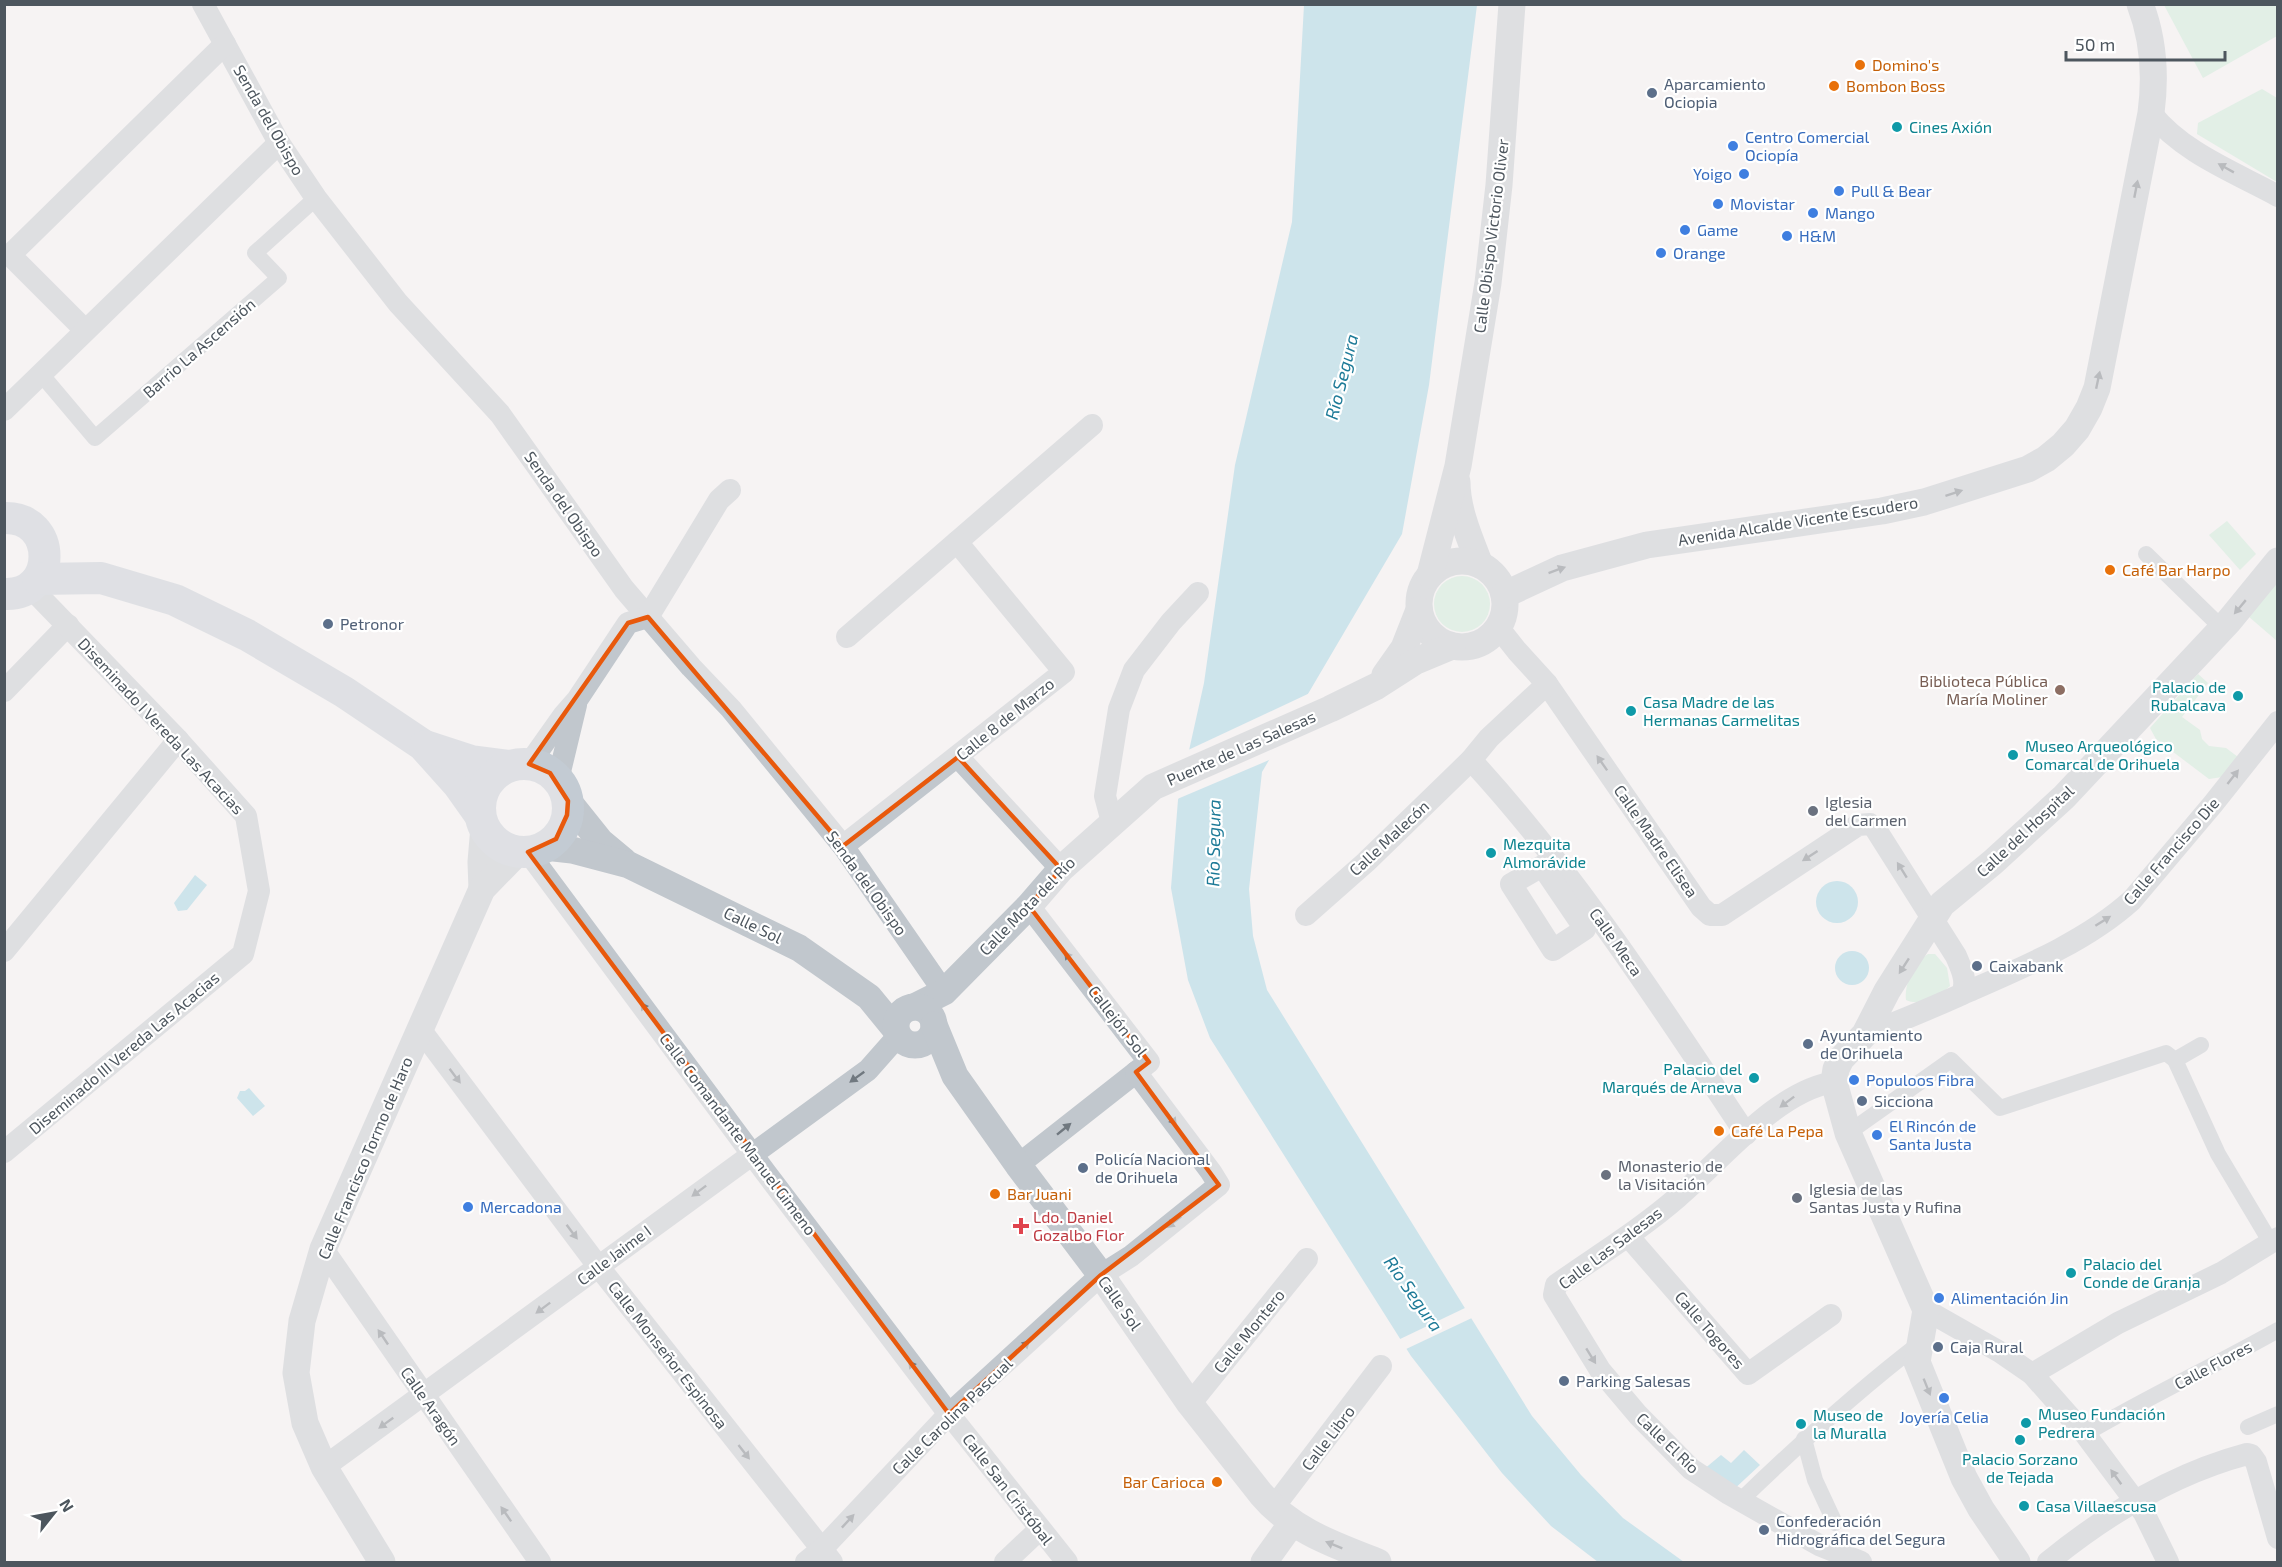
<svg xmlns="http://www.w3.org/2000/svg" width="2282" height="1567" viewBox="0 0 2282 1567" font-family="'Exo 2',sans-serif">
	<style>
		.green { fill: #c9ebd7 }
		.water { fill: #9bd2e3 }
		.pier { fill: #f5f3f3 }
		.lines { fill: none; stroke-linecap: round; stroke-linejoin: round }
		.pedestrian { stroke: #c1c7cd; stroke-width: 16 }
		.minor { stroke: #c1c7cd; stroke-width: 22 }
		.tertiary { stroke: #c1c7cd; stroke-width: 27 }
		.secondary { stroke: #c3cbd3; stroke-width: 32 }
		.oneway { fill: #70787f }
		.marked { fill: none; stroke: #e8590c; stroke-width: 4.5; stroke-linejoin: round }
		.food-dot { fill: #e8710a; stroke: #fff; stroke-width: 2 }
		.service-dot { fill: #5c6f8a; stroke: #fff; stroke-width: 2 }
		.culture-dot { fill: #0f9aa8; stroke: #fff; stroke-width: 2 }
		.shop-dot { fill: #3f7fe0; stroke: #fff; stroke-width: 2 }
		.education-dot { fill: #8d6e63; stroke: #fff; stroke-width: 2 }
		.worship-dot { fill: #6b7280; stroke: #fff; stroke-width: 2 }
		.health-dot { fill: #e0444e; stroke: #fff; stroke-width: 2 }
		.labels { text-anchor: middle; stroke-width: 4.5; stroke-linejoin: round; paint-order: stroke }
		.food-label { font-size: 16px; fill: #c56008; stroke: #fff; text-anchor: start }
		.service-label { font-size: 16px; fill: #4e5e75; stroke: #fff; text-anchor: start }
		.street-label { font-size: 16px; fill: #4d565e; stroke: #fff }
		.culture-label { font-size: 16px; fill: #0d838f; stroke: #fff; text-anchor: start }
		.shop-label { font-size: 16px; fill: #366cbe; stroke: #fff; text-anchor: start }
		.education-label { font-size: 16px; fill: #785e54; stroke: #fff; text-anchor: end }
		.worship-label { font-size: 16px; fill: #5b616d; stroke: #fff; text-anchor: start }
		.health-label { font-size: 16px; fill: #be3a42; stroke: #fff; text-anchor: start }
		.water-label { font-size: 18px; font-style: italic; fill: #1e7b98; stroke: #fff }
	</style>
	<rect width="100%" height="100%" fill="#f5f3f3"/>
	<g class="green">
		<polygon points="2164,5 2277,5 2277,36 2203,78"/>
		<polygon points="2262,89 2277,98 2277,182 2197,134 2198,123"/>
		<polygon points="2227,521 2256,554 2240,570 2209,535"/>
		<circle cx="1462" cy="604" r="28"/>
		<polygon points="2277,581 2277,641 2248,616"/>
		<polygon points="2198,674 2208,683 2182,717 2200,730 2202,739 2209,746 2226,748 2238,757 2222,777 2209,779 2156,739 2150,728"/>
		<path d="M1928 954H1935L1947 968 1950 986C1939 996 1921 1007 1906 1000 1904 984 1914 962 1928 954Z"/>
	</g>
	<g class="water">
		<polygon points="1304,5 1477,5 1429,385 1402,534 1262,772 1249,889 1253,936 1267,990 1532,1416 1581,1475 1623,1518 1684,1562 1598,1562 1551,1526 1502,1473 1411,1356 1210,1038 1188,980 1171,888 1178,800 1204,683 1235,465 1292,222"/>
		<polygon points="195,875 207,885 187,910 178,911 174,903"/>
		<circle cx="1837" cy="902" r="21"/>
		<circle cx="1852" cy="968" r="17"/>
		<polygon points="249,1088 265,1106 253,1116 237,1098 240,1091 245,1091"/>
		<polygon points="1744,1450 1760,1465 1731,1492 1703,1470 1721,1455 1731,1463"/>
	</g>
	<g class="pier">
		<polygon points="1312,692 1274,758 1175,800 1186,751"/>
		<polygon points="1467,1307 1474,1317 1404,1350 1399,1342 1398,1340"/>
	</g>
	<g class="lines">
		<g class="pedestrian">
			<polyline points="41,374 95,438 279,278 255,253 316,198"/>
			<polyline points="2146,554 2222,628"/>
			<polyline points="2175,1060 2218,1154 2271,1243"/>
			<polyline points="1848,1133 1951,1060 2000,1108 2166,1053 2175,1060 2201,1045"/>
			<polyline points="2248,1427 2278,1414"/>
			<path d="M2085 1434C2148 1397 2214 1366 2278 1330"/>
			<polyline points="1804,1439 1815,1480 1835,1523"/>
			<path d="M1740 1501C1798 1445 1856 1392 1920 1343"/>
		</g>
		<g class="minor">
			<polyline points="203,4 279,143 316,198 398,303 500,414 624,589 691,667 731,709 843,846 944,992"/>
			<path d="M2151 113C2183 153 2234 172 2278 196"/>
			<polyline points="85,330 10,255 225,44"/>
			<polyline points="4,410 279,143"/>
			<path d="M1498 627 1517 651 1547 684 1701 907 1710 915H1722L1858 825 1870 824 1875 828 1956 956C1961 968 1968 981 1962 994"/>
			<polyline points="847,637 1092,425"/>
			<polyline points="4,691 68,625"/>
			<polyline points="958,757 1061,869"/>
			<path d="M1471 760C1576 874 1660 1005 1746 1134"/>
			<polyline points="529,764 563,716 577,700 628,623 648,617 719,500 730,490"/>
			<polyline points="558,780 576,705"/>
			<polyline points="1112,822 1105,796 1119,709 1134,670 1171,622 1198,593"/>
			<polyline points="843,846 1064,672 957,542"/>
			<polyline points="528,852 766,1173 949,1414 1067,1562"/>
			<polygon points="1544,865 1547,873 1585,929 1553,950 1511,884"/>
			<polyline points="1306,915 1366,862 1471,760 1489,738 1547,684"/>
			<polyline points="4,951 178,740"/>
			<polyline points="420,1029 598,1266 832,1562"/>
			<path d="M1865 1034C1900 1022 1933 1007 1967 992 2022 968 2087 941 2132 900L2213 804 2278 722"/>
			<path d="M1834 1082C1776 1091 1722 1160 1678 1197 1640 1230 1597 1256 1556 1285L1554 1295 1600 1370 1638 1415 1691 1469 1729 1494 1819 1545 1861 1562"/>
			<polyline points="4,1152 243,954 259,891 246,816 178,740 30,587"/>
			<polyline points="1018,1165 1149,1062 1029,906"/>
			<polyline points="1628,1236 1748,1374 1831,1315"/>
			<polyline points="323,1249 540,1562"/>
			<polyline points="1926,1310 2000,1352 2032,1374 2085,1434 2144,1513 2168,1562"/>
			<polyline points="2032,1374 2118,1323 2221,1273 2278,1238"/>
			<polyline points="1190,1404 1307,1259"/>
			<polyline points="324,1467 868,1070 898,1036"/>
			<polyline points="1273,1508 1381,1366"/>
			<polyline points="806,1562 822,1549 949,1414 1101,1275 1131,1256 1219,1185 1211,1172 1136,1072"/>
			<polyline points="1005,1562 1040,1529"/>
			<path d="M2048 1562C2107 1514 2172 1474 2247 1454L2251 1455 2256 1462 2278 1538"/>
		</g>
		<g class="tertiary">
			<path d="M1457 482C1457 510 1470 539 1480 565"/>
			<circle cx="1462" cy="604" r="43"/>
			<polyline points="1430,575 1458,466 1488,283 1499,185 1512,4"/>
			<path d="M1504 595 1562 568 1647 545 1882 511 1924 502 2028 469 2046 459 2063 445 2077 429 2089 408 2097 388 2151 113C2156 75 2154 40 2140 4"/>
			<polyline points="1385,675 1404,648 1419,610"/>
			<polyline points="568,801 600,841 624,861"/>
			<polyline points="545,847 572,850 629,865 799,948 869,997 896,1030"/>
			<polyline points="482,889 481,862 484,827"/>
			<polyline points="914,1007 944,992 1029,906 1061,869 1153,787 1330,709 1377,686 1416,661 1452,646"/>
			<circle cx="915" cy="1026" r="19"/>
			<path d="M934 1025 955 1076 1018 1165 1101 1275 1190 1404 1261 1494C1292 1531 1335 1545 1378 1562"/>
			<polyline points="382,1562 324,1467 305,1423 296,1373 302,1321 323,1249 482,889 518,852"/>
			<polyline points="1264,1562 1292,1523"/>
			<polyline points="2017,1562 1981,1509 1964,1478 1917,1362 1926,1310 1848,1133 1834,1082 1836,1069 1841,1059 1865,1034 1887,991 1942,904 1993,862 2064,797 2229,621 2278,561"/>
		</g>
		<g class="secondary">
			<path d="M4 518C58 516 58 597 4 594"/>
			<polyline points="38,579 101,578 175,600 247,635 344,692 423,745 458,784 480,815"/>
			<polyline points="425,746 471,761 509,766"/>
			<circle cx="524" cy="808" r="44"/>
		</g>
	</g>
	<defs><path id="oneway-solid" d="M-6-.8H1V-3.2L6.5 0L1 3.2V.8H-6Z" transform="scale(1.5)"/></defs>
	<g class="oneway">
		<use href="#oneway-solid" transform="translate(2226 168) rotate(-151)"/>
		<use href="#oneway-solid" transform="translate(2136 189) rotate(-79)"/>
		<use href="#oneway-solid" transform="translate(2098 380) rotate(-78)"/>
		<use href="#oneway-solid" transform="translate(1954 493) rotate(-18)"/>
		<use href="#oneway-solid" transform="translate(1557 570) rotate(-20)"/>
		<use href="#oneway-solid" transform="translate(2240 607) rotate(130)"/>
		<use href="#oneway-solid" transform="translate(1602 763) rotate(-125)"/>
		<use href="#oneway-solid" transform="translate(2233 777) rotate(-52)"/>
		<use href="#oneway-solid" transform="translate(1810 856) rotate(147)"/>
		<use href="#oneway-solid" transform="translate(1902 870) rotate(-122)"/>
		<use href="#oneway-solid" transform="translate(2103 921) rotate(-32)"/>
		<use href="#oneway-solid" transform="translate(1070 959) rotate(-128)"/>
		<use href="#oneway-solid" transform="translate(1904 966) rotate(123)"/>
		<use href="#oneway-solid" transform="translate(646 1010) rotate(-126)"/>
		<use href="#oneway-solid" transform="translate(455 1076) rotate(53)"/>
		<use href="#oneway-solid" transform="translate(857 1077) rotate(144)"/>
		<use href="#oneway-solid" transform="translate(1787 1102) rotate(143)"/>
		<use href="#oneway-solid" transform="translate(1171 1118) rotate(53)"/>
		<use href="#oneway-solid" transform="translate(1064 1129) rotate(-39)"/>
		<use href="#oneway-solid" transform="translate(699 1191) rotate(143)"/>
		<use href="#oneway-solid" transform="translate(1174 1222) rotate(142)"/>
		<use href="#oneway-solid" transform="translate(572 1232) rotate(53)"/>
		<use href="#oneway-solid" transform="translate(543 1308) rotate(143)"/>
		<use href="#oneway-solid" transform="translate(383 1337) rotate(-124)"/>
		<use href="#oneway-solid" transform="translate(1023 1347) rotate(-43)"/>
		<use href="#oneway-solid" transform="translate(1591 1356) rotate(58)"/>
		<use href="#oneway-solid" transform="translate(914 1368) rotate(-127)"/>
		<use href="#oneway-solid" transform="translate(1927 1387) rotate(68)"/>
		<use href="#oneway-solid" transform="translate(386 1423) rotate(144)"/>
		<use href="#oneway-solid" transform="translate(744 1452) rotate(52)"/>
		<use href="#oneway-solid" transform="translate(2116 1477) rotate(-126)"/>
		<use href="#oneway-solid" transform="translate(506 1514) rotate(-125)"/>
		<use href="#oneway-solid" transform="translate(848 1521) rotate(-47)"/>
		<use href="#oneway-solid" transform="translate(1334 1545) rotate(-158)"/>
	</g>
	<path d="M0 0H2282V1567H0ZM648 617 843 846 958 757 1061 869 1029 906 1149 1062 1136 1072 1219 1185 1101 1275 949 1414 528 852 556 839 567 815 568 801 550 773 529 764 628 623Z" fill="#f5f3f3" fill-opacity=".55" fill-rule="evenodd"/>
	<path class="marked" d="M648 617 843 846 958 757 1061 869 1029 906 1149 1062 1136 1072 1219 1185 1101 1275 949 1414 528 852 556 839 567 815 568 801 550 773 529 764 628 623Z"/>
	<g class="food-dot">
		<circle cx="1860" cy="65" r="6"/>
		<circle cx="1834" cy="86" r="6"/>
		<circle cx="2110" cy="570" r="6"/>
		<circle cx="1719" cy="1131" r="6"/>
		<circle cx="995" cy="1194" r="6"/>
		<circle cx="1217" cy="1482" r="6"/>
	</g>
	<g class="service-dot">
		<circle cx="1652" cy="93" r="6"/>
		<circle cx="328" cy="624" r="6"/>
		<circle cx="1977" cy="966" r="6"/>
		<circle cx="1808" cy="1044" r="6"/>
		<circle cx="1862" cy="1101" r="6"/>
		<circle cx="1083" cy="1168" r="6"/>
		<circle cx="1938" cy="1347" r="6"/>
		<circle cx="1564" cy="1381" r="6"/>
		<circle cx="1764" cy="1530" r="6"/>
	</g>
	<g class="culture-dot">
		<circle cx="1897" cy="127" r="6"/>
		<circle cx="2238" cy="696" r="6"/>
		<circle cx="1631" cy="711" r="6"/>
		<circle cx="2013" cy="755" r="6"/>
		<circle cx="1491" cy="853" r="6"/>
		<circle cx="1754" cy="1078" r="6"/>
		<circle cx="2071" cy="1273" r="6"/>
		<circle cx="2026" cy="1423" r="6"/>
		<circle cx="1801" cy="1424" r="6"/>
		<circle cx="2020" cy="1440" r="6"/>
		<circle cx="2024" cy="1506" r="6"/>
	</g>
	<g class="shop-dot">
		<circle cx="1733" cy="146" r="6"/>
		<circle cx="1744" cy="174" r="6"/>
		<circle cx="1839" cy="191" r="6"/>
		<circle cx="1718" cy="204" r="6"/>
		<circle cx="1813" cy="213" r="6"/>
		<circle cx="1685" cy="230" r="6"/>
		<circle cx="1787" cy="236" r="6"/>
		<circle cx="1661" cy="253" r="6"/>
		<circle cx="1854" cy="1080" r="6"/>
		<circle cx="1877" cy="1135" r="6"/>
		<circle cx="468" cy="1207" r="6"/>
		<circle cx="1939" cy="1298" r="6"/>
		<circle cx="1944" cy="1398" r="6"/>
	</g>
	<circle class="education-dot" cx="2060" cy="690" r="6"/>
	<g class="worship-dot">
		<circle cx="1813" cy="811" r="6"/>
		<circle cx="1606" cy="1175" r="6"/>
		<circle cx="1797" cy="1198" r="6"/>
	</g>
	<path class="health-dot" d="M1018 1217h6v6h6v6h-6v6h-6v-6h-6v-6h6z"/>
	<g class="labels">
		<g class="food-label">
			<text x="1872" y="71">Domino's</text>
			<text x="1846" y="92">Bombon Boss</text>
			<text x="2122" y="576">Café Bar Harpo</text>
			<text x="1731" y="1137">Café La Pepa</text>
			<text x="1007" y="1200">Bar Juani</text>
			<text x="1205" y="1488" text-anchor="end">Bar Carioca</text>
		</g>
		<g class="service-label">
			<text x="1664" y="90">Aparcamiento<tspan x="1664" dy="18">Ociopia</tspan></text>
			<text x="340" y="630">Petronor</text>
			<text x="1989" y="972">Caixabank</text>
			<text x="1820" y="1041">Ayuntamiento<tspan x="1820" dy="18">de Orihuela</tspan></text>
			<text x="1874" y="1107">Sicciona</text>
			<text x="1095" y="1165">Policía Nacional<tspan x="1095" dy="18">de Orihuela</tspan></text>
			<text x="1950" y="1353">Caja Rural</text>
			<text x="1576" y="1387">Parking Salesas</text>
			<text x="1776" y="1527">Confederación<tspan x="1776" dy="18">Hidrográfica del Segura</tspan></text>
		</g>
		<g class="street-label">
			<text transform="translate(269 120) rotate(60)" y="6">Senda del Obispo</text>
			<text transform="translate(1491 236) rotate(-83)" y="6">Calle Obispo Victorio Oliver</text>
			<text transform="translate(199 348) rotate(-41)" y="6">Barrio La Ascensión</text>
			<text transform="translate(564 504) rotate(55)" y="6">Senda del Obispo</text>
			<text transform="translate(1798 521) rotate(-9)" y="6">Avenida Alcalde Vicente Escudero</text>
			<text transform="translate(1005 719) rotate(-39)" y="6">Calle 8 de Marzo</text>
			<text transform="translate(161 726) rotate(47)" y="6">Diseminado I Vereda Las Acacias</text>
			<text transform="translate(1241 748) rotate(-24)" y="6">Puente de Las Salesas</text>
			<text transform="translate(2025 831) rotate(-43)" y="6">Calle del Hospital</text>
			<text transform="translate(1389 838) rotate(-43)" y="6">Calle Malecón</text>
			<text transform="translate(1656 841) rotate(55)" y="6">Calle Madre Elisea</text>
			<text transform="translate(2171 851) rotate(-49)" y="6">Calle Francisco Die</text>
			<text transform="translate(867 883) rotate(54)" y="6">Senda del Obispo</text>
			<text transform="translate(1027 906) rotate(-46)" y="6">Calle Mota del Río</text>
			<text transform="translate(753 925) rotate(26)" y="6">Calle Sol</text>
			<text transform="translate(1616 942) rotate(55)" y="6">Calle Meca</text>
			<text transform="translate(1118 1021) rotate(52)" y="6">Callejón Sol</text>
			<text transform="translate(124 1053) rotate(-40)" y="6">Diseminado III Vereda Las Acacias</text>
			<text transform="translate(738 1134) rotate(53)" y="6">Calle Comandante Manuel Gimeno</text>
			<text transform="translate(365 1158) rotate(-67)" y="6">Calle Francisco Tormo de Haro</text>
			<text transform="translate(1610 1248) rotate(-37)" y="6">Calle Las Salesas</text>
			<text transform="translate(614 1255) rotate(-37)" y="6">Calle Jaime I</text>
			<text transform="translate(1120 1303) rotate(55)" y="6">Calle Sol</text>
			<text transform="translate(1710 1330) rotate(49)" y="6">Calle Togores</text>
			<text transform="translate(1249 1331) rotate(-51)" y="6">Calle Montero</text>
			<text transform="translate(668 1355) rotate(52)" y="6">Calle Monseñor Espinosa</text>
			<text transform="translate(2213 1365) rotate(-28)" y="6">Calle Flores</text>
			<text transform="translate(431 1406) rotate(55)" y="6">Calle Aragón</text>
			<text transform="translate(952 1416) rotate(-44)" y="6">Calle Carolina Pascual</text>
			<text transform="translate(1328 1438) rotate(-53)" y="6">Calle Libro</text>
			<text transform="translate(1668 1443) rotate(44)" y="6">Calle El Río</text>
			<text transform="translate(1008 1489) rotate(52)" y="6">Calle San Cristóbal</text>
		</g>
		<g class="culture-label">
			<text x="1909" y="133">Cines Axión</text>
			<text x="2226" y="693" text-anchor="end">Palacio de<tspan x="2226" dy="18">Rubalcava</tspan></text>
			<text x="1643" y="708">Casa Madre de las<tspan x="1643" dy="18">Hermanas Carmelitas</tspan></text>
			<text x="2025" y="752">Museo Arqueológico<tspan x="2025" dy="18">Comarcal de Orihuela</tspan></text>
			<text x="1503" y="850">Mezquita<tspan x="1503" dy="18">Almorávide</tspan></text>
			<text x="1742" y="1075" text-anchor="end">Palacio del<tspan x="1742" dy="18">Marqués de Arneva</tspan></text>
			<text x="2083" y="1270">Palacio del<tspan x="2083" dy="18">Conde de Granja</tspan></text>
			<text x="2038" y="1420">Museo Fundación<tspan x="2038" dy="18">Pedrera</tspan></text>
			<text x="1813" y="1421">Museo de<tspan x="1813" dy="18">la Muralla</tspan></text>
			<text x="2020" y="1465" text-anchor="middle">Palacio Sorzano<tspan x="2020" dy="18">de Tejada</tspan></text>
			<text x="2036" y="1512">Casa Villaescusa</text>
		</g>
		<g class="shop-label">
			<text x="1745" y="143">Centro Comercial<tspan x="1745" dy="18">Ociopía</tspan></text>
			<text x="1732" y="180" text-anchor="end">Yoigo</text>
			<text x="1851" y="197">Pull &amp; Bear</text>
			<text x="1730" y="210">Movistar</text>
			<text x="1825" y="219">Mango</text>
			<text x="1697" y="236">Game</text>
			<text x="1799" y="242">H&amp;M</text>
			<text x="1673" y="259">Orange</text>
			<text x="1866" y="1086">Populoos Fibra</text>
			<text x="1889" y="1132">El Rincón de<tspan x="1889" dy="18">Santa Justa</tspan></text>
			<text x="480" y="1213">Mercadona</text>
			<text x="1951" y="1304">Alimentación Jin</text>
			<text x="1944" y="1423" text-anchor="middle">Joyería Celia</text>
		</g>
		<g class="education-label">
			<text x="2048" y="687">Biblioteca Pública<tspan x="2048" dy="18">María Moliner</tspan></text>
		</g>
		<g class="worship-label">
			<text x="1825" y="808">Iglesia<tspan x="1825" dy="18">del Carmen</tspan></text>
			<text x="1618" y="1172">Monasterio de<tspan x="1618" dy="18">la Visitación</tspan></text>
			<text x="1809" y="1195">Iglesia de las<tspan x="1809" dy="18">Santas Justa y Rufina</tspan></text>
		</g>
		<g class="health-label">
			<text x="1033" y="1223">Ldo. Daniel<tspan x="1033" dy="18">Gozalbo Flor</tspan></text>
		</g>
		<g class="water-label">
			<text transform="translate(1342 377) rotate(-76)" y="6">Río Segura</text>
			<text transform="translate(1214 843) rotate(-89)" y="6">Río Segura</text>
			<text transform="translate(1413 1294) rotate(55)" y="6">Río Segura</text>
		</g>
	</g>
	<rect width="2282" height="1567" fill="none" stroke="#4d565e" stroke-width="12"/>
	<g transform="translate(54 1513) rotate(59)" stroke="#ffffff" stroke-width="4.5" paint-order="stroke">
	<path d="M0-4.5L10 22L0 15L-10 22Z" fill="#4d565e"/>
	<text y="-9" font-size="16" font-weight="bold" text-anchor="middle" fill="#4d565e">N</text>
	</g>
	<path d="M2066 51v9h159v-9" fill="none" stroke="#4d565e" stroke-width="3"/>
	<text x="2075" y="51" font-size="18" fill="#4d565e" stroke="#ffffff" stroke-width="4.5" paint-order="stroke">50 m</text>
</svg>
